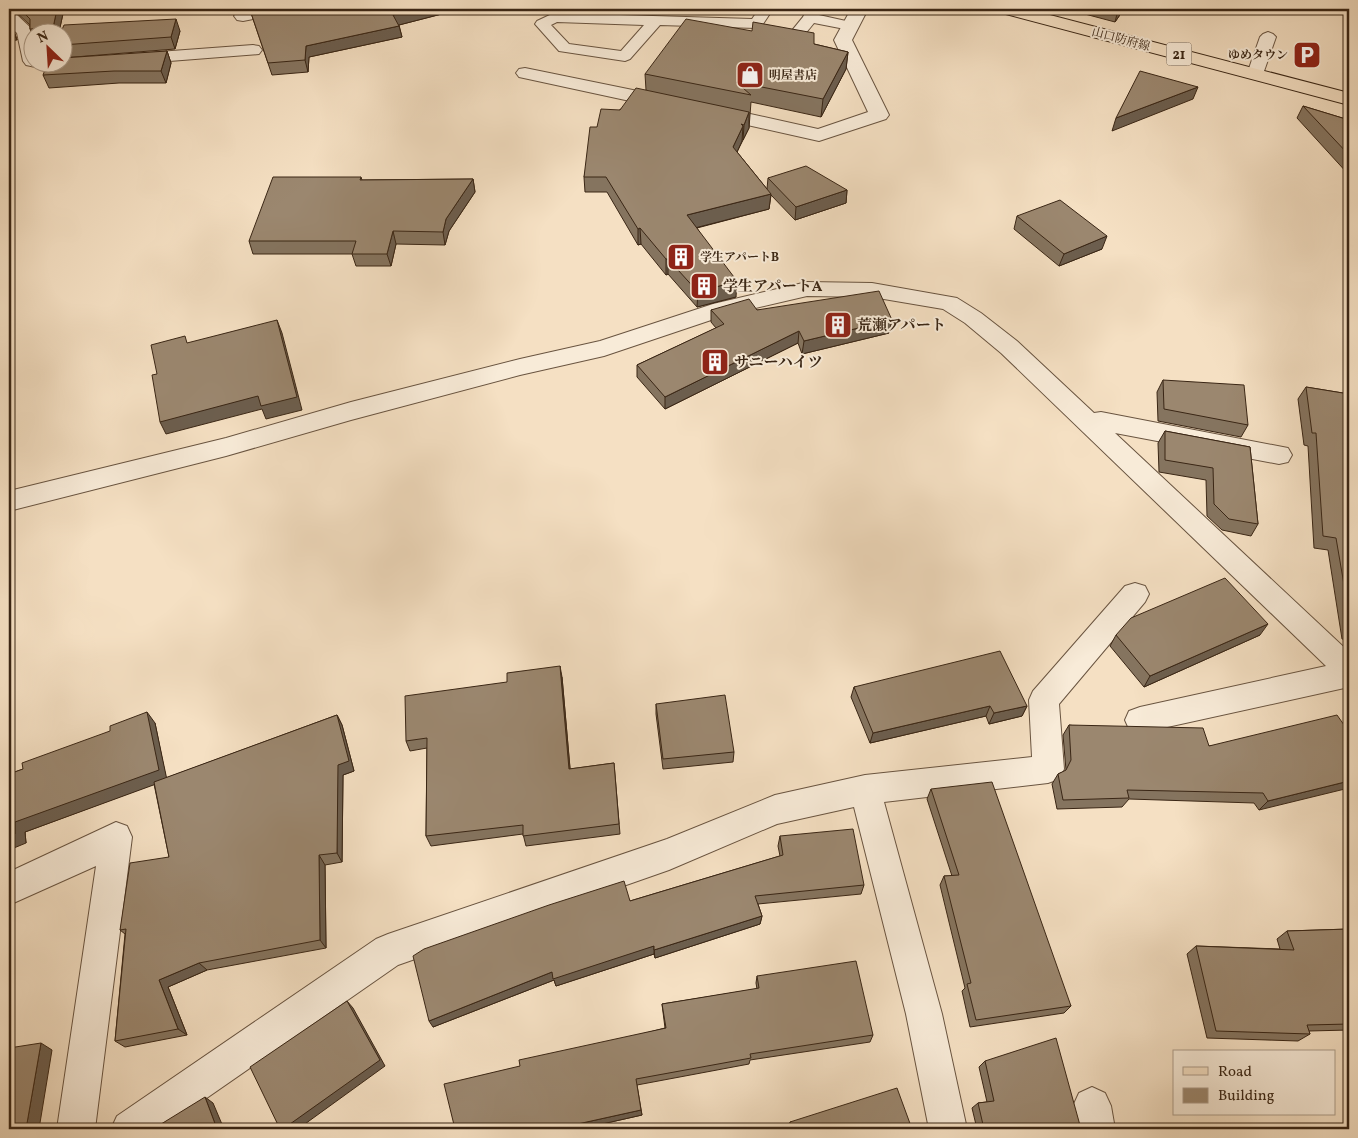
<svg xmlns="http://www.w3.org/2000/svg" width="1358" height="1138" viewBox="0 0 1358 1138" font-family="Vollkorn,'Noto Serif JP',serif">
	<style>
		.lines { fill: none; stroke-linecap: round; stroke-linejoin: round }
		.lane-casing { stroke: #695440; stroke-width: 2 }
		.street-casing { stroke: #695440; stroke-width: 2 }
		.primary-casing { stroke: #3a2615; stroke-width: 2 }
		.lane { fill: #f8ebd8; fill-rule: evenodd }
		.street { fill: #f8ebd8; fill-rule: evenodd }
		.primary { fill: #f5e0c3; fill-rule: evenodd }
		.wall { fill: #85745f; stroke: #3a2615 }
		.shaded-wall { fill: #6c5e4e; stroke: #3a2615 }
		.building { fill: #9b876f; stroke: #3a2615 }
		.labels { text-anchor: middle; stroke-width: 4; stroke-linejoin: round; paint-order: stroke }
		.far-street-label { font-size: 12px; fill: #3a2615; stroke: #f8ebd8 }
		.far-poi-label { font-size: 12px; font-weight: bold; fill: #3a2615; stroke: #f8ebd8; text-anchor: start }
		.shield { fill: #f8ebd8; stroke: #736150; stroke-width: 1 }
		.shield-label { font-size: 14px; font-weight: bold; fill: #3a2615 }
		.poi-label { font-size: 15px; font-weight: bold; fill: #3a2615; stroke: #f8ebd8; text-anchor: start }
	</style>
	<rect width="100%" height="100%" fill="#f5e0c3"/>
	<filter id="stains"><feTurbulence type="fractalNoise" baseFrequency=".004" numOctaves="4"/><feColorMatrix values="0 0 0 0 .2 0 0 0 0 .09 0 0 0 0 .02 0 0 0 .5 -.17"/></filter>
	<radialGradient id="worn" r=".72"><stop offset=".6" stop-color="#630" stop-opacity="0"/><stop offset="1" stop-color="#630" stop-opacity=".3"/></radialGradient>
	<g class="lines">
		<defs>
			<g id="lane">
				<path d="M759 9H773L761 27 756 28 660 25 630 59 625 61 559 51 535 24 537 21 554 13 752 19ZM557 22 644 25 621 51 569 44 551 25Z"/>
				<path d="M807 9H821L819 15 855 23 857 26 855 29 850 30 814 23C795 47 795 45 766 37L763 34 766 31 771 29 790 33 803 17Z"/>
				<polygon points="1268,32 1273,34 1276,37 1263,74 1261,77 1249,77 1247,74 1260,37 1263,34"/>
			</g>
			<g id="street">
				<polygon points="254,9 288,9 285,13 243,21 237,20 234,16 237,12"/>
				<polygon points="851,9 868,9 852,40 889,115 886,119 819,141 707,116 705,112 707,108 714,106 818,129 868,112 834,40"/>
				<path d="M9 12 15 13 34 31 32 62H62V59H89L92 63 89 67C68 72 47 70 26 65L23 61 17 33 9 26Z"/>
				<polygon points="253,45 259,46 262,50 259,54 131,64 125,63 122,59 125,55 131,54"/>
				<polygon points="525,68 667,97 674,99 676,103 674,107 667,109 519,77 516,73 519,69"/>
				<polygon points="807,282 872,283 957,298 981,313 1017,341 1094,413 1101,412 1288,448 1292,455 1288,462 1279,464 1115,433 1349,652 1349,687 1140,733 1129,729 1125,720 1129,711 1140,707 1326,666 1001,353 965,323 943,309 872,297 807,296 726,315 604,356 520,375 351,420 226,456 9,511 9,491 226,438 351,402 520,359 600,341 713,304"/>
				<polygon points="1135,583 1145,586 1149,594 1145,602 1059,704 1064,769 1059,779 1048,783 884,802 942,1014 967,1129 929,1129 906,1014 854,807 777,824 669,870 398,965 162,1129 111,1129 117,1116 376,939 388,934 667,839 775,795 865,775 1032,757 1029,700 1033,691 1125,586"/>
				<polygon points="116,822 127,826 132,837 95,1129 57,1129 96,866 9,905 9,872"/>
				<polygon points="1092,1087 1105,1093 1111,1106 1115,1129 1077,1129 1073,1106 1079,1093"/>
			</g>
			<polygon id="primary" points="999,9 1027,9 1349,93 1349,105 1002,13"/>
		</defs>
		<use href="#lane" class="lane-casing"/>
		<use href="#street" class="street-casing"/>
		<use href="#primary" class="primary-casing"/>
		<use href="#lane" class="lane"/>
		<use href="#street" class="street"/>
		<use href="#primary" class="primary"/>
	</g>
	<g class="wall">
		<polygon points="9,9 64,9 59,32 32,32 32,34 30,29 30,25 16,12 9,11"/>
		<polygon points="254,9 461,9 399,25 402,37 309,57 308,72 272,75 250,10"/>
		<polygon points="1066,9 1124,9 1115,22"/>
		<polygon points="9,22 15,34 17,40 9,41"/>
		<polygon points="180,31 175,49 62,58 62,32"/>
		<polygon points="814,44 848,52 846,69 821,117 751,102 749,128 737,152 767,189 768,178 847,190 846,203 795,220 771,195 769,209 697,228 736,297 697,307 668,274 666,275 641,244 638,245 607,192 585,192 584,177 597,127 646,90 645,74"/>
		<polygon points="167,51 171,63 166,83 119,83 49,88 43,75"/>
		<polygon points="1303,106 1349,120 1349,175 1297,118"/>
		<polygon points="361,177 362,180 473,179 475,192 449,231 445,245 396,244 391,266 356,266 352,254 253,254 249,241"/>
		<polygon points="1017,216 1102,249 1059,266 1014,229"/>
		<polygon points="711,310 757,310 892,320 889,333 802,354 798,343 665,409 637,377 637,365 716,328 711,322"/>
		<polygon points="1163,380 1248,425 1241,437 1158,421 1157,392"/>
		<polygon points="1306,387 1349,394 1349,640 1342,639 1328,550 1314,548 1308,446 1304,445 1298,399"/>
		<polygon points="1165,431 1250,447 1258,524 1251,536 1222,530 1207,516 1206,480 1159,472 1158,443"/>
		<polygon points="1116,635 1260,635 1144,687 1110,646"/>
		<polygon points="562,677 570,769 614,763 620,834 526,846 523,834 431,846 426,836 427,748 410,751 406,741"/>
		<polygon points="854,687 1027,706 1022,716 989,724 986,716 870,743 851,697"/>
		<polygon points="656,704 734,752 733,762 663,769 656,714"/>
		<polygon points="337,715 342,725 354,771 343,775 342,862 325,865 326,948 207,970 168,987 187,1035 125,1047 115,1041 125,934 120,930 169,857 154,784 25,832 26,843 9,774 155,723 166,778"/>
		<polygon points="1069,725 1209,746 1349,732 1259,810 1254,803 1129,799 1122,807 1057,809 1052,784 1058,774 1065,771 1066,770 1063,735"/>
		<polygon points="931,789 1071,1006 1064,1013 970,1027 962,991 965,988 940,885 944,876 952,876 927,799"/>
		<polygon points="780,836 864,885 861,894 758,904 762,916 760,924 655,958 654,954 556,986 554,980 433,1027 630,901 780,856 778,846"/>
		<polygon points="1349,929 1349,1030 1309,1031 1310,1034 1298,1041 1207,1038 1187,954 1196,946 1280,949 1277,939 1287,931"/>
		<polygon points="757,976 873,1035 870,1042 750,1060 749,1064 637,1085 642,1115 580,1129 455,1129 520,1066 665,1028 662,1004 757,989 756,983"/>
		<polygon points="985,1061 1081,1129 977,1129 972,1108 978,1103 987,1102 979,1067"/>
		<polygon points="790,1122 912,1129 788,1129 788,1127"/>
	</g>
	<g class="shaded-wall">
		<polygon points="57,9 64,9 59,32 55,32 53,28"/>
		<polygon points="415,9 461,9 395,26 393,15"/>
		<polygon points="1119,9 1124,9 1115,22 1118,10"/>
		<polygon points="176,19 180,31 175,49 171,37"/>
		<polygon points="10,23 15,34 17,40 11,29"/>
		<polygon points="399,26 402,37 309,57 308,72 305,60 306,46"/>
		<polygon points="167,51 171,63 166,83 161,71"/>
		<polygon points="848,52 846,69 821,117 823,99"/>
		<polygon points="1198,87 1193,99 1112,131 1116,118"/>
		<polygon points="749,112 749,128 743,140 744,125"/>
		<polygon points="743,126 742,141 732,163 733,147"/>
		<polygon points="473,179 475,192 449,231 445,245 443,232 446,219"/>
		<polygon points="847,190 846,203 795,220 796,207"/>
		<polygon points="771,194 769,209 687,230 687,215"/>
		<polygon points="640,228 641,244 638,245 638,229"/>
		<polygon points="393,231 396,244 391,266 387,254"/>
		<polygon points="1107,236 1102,249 1059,266 1064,254"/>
		<polygon points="666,259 668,259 668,274 666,275"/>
		<polygon points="737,281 736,297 697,307 698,292"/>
		<polygon points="277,320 282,333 302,410 266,419 262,409 166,434 160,422"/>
		<polygon points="892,320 889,333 802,354 804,341"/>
		<polygon points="799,331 798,343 665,409 665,397"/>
		<polygon points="1268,624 1260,635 1144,687 1150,676"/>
		<polygon points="560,666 562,677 571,779 569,769"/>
		<polygon points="990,706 986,716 870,743 873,733"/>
		<polygon points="1027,706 1022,716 989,724 994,713"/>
		<polygon points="147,712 155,723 167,780 25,832 26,843 9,850 9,836 15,822"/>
		<polygon points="337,715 342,725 354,771 343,775 342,862 337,853"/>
		<polygon points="1349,781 1349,788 1259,810 1268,801"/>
		<polygon points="319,855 325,865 326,948 320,940"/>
		<polygon points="762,916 760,924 655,958 654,950"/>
		<polygon points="654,946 654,954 556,986 554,980 433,1027 429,1021 552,972"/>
		<polygon points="199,963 207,970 168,987 187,1035 178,1029 159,980"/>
		<polygon points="347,1001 353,1008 385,1066 298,1129 283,1129"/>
		<polygon points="41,1043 52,1050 39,1129 26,1129"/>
		<polygon points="205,1097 213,1103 224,1129 217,1129"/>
		<polygon points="641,1110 642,1115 580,1129 555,1129"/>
		<polygon points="526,1126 528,1129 513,1129"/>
	</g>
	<g class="building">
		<polygon points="20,9 57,9 53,28 30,29 30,19"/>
		<polygon points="254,9 415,9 393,15 399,26 306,46 305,60 268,63 250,10"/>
		<polygon points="176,19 171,37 62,45 62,32 61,32 64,25"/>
		<polygon points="686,19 752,31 753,22 814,33 814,44 848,52 823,99 736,82 751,95 645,74"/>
		<polygon points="9,22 10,23 11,29 9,29"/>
		<polygon points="167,51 161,71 114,71 43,75 48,62 62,62 62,58"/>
		<polygon points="1140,71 1198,87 1116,118"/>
		<polygon points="636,88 749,112 744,125 741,124 743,126 733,147 771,194 687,215 737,281 698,292 668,259 666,259 640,228 638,229 606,177 584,177 590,127 597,127 601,109 620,110"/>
		<polygon points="1303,106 1349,120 1349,155"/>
		<polygon points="806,166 847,190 796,207 768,178"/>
		<polygon points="273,177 361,177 360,180 473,179 446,219 443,232 393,231 387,254 352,254 356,241 249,241"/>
		<polygon points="1060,200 1107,236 1064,254 1017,216"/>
		<polygon points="879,291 892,320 804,341 799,331 665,397 637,365 724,324 711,310 749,299 757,310"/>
		<polygon points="277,320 297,397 261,406 258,396 160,422 152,375 157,374 151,345 185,336 187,343"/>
		<polygon points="1163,380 1244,385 1248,425 1164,409"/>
		<polygon points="1306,387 1349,394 1349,614 1336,538 1323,536 1316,433 1312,433"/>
		<polygon points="1165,431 1250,447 1258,524 1229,519 1214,504 1213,468 1165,460"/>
		<polygon points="1225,578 1268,624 1150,676 1116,635 1131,618"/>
		<polygon points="1000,651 1027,706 994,713 990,706 873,733 854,687"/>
		<polygon points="560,666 569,769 614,763 619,824 523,836 523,825 426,836 427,738 406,741 405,696 507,682 507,673"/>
		<polygon points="725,695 734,752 663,759 656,704"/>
		<polygon points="147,712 159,770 15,822 15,834 9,836 9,774 23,769 22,763 110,731 110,726"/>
		<polygon points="337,715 349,761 338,765 337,853 319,855 320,940 199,963 159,980 178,1029 115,1041 126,929 120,930 130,863 169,857 154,782"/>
		<polygon points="1337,715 1349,732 1349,781 1268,801 1263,793 1127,790 1129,798 1063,800 1058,774 1066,770 1071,760 1069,725 1203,728 1209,746"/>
		<polygon points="992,782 1071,1006 976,1020 967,984 971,983 944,876 959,875 931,789"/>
		<polygon points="853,829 864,885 755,896 762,916 654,950 654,946 553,979 552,972 429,1021 413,956 424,949 549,905 624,881 630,901 783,855 780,836"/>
		<polygon points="1349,929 1349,1024 1307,1025 1310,1034 1216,1031 1196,946 1294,950 1287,931"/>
		<polygon points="856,961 873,1035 750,1054 751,1058 636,1079 641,1110 555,1129 527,1129 526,1126 513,1129 455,1129 444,1084 520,1066 519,1060 666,1028 662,1004 759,988 757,976"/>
		<polygon points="347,1001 380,1060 283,1129 280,1129 250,1067"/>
		<polygon points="1056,1038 1081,1129 984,1129 978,1103 994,1101 985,1061"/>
		<polygon points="41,1043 26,1129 9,1129 9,1048"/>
		<polygon points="897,1088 912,1129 792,1129 790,1122"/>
		<polygon points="205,1097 217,1129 153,1129"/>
	</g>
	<defs>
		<symbol id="parking-square" viewBox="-11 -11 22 22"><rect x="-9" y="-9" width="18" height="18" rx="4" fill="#8f2418" stroke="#f8ebd8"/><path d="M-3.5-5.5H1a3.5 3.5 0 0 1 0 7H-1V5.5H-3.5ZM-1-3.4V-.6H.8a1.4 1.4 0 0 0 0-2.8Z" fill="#fff"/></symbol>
		<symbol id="shop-square" viewBox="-11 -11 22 22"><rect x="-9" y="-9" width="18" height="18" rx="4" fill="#8f2418" stroke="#f8ebd8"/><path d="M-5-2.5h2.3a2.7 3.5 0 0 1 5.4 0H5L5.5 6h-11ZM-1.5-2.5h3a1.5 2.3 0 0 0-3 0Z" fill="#fff"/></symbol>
		<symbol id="building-square" viewBox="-11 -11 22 22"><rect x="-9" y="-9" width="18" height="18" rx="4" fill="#8f2418" stroke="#f8ebd8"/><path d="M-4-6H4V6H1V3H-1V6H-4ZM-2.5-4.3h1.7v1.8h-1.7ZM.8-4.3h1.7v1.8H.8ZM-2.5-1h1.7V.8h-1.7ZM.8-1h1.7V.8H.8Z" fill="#fff"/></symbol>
	</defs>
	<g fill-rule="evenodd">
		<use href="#parking-square" x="1291" y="39" width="32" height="32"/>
		<use href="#shop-square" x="734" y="59" width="32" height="32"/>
		<use href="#building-square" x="665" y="241" width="32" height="32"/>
		<use href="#building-square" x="688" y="270" width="32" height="32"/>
		<use href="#building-square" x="822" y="309" width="32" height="32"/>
		<use href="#building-square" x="699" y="346" width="32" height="32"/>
	</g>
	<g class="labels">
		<g class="far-street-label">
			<text transform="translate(1121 39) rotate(15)" y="4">山口防府線</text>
		</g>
		<g class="far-poi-label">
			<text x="1288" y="59" text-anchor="end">ゆめタウン</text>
			<text x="769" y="79">明屋書店</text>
			<text x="700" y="261">学生アパートB</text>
		</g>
		<rect class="shield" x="1166.5" y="42.5" width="25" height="23" rx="4"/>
		<g class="shield-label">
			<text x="1179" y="59">21</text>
		</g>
		<g class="poi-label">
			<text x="723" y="291">学生アパートA</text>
			<text x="857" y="330">荒瀬アパート</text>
			<text x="734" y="367">サニーハイツ</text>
		</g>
	</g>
	<rect width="1358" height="1138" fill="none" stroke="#f5e0c3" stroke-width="30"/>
	<rect x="10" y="10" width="1338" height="1118" fill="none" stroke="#3a2615" stroke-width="2.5"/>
	<rect x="15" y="15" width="1328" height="1108" fill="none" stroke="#3a2615"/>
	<rect x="1173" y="1050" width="162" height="65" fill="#f8ebd8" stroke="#ac9c8a"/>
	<rect x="1183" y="1067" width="25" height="8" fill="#f5e0c3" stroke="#ac9c8a"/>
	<text x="1218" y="1076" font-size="15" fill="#3a2615">Road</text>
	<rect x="1183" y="1088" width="25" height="15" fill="#9b876f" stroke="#ac9c8a"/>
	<text x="1218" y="1100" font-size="15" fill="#3a2615">Building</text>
	<g transform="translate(48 48) rotate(335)"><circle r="24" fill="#f8ebd8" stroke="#ac9c8a"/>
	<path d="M0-4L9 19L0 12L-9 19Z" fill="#8f2418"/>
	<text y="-8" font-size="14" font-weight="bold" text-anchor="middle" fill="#3a2615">N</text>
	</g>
	<rect width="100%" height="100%" filter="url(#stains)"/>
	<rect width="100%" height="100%" fill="url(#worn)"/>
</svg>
